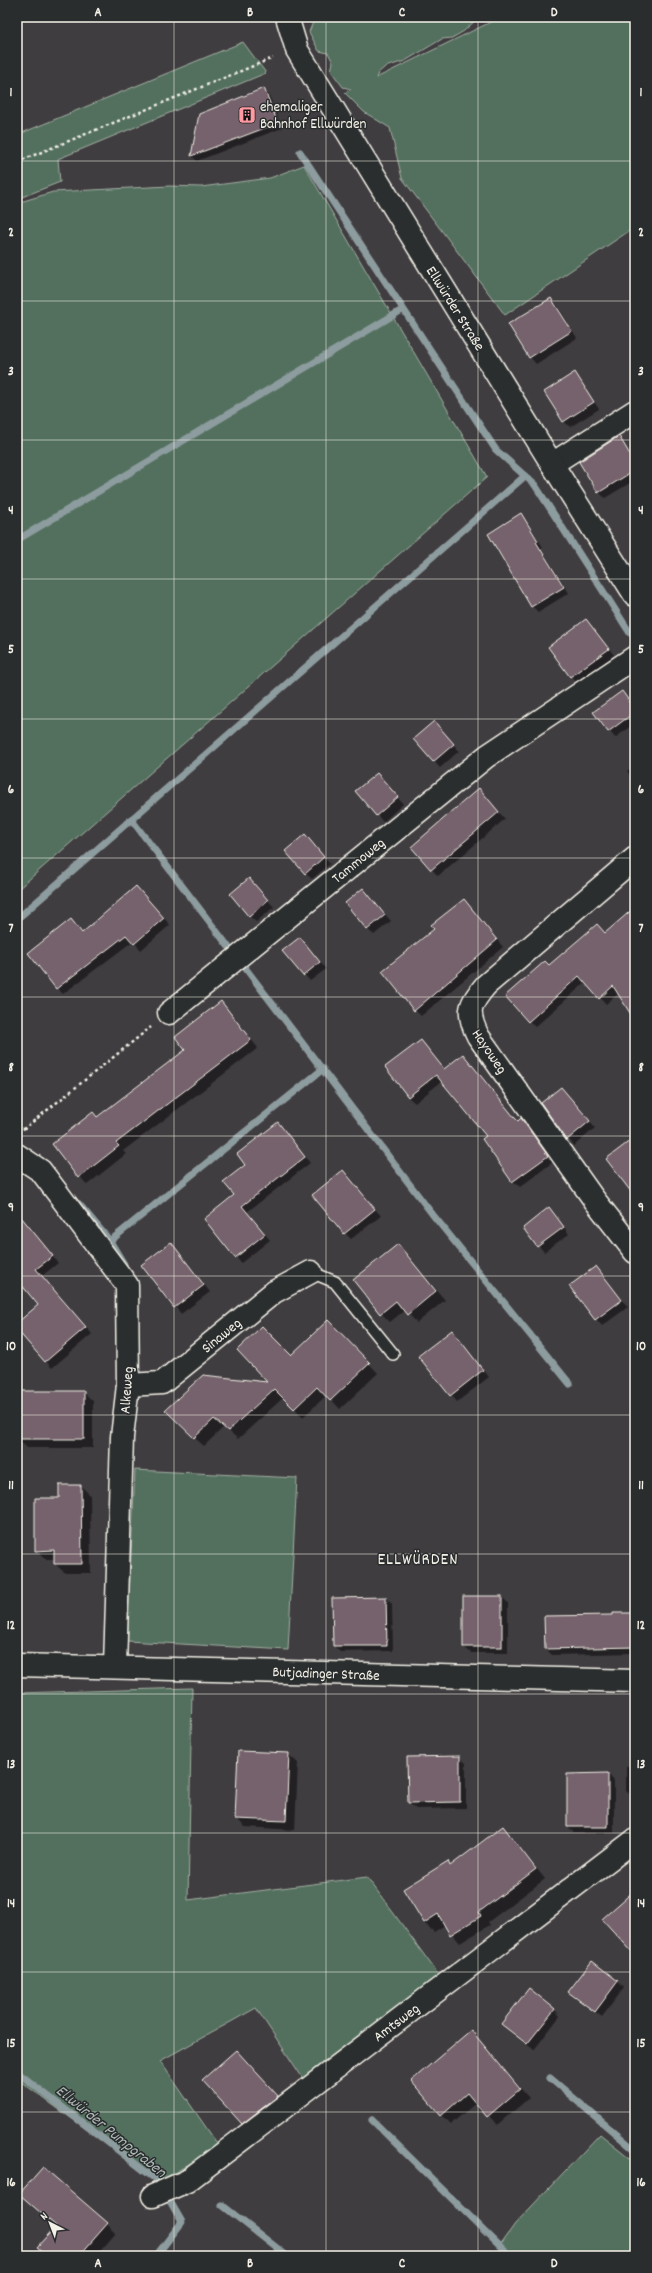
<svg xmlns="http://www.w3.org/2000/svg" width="652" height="2273" viewBox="0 0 652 2273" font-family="Dekko,sans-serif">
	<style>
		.green { fill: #536f5e; stroke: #a4b0a3 }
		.shadow { fill: #0007 }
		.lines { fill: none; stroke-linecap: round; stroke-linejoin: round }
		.stream { stroke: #8d9c9e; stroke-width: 7 }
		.building { fill: #74626c; stroke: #f4f1e8 }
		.lane-casing { stroke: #f4f1e8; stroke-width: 14 }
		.street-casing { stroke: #f4f1e8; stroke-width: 25 }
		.secondary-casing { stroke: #f4f1e8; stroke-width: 25 }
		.path { stroke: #f4f1e8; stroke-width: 2.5; stroke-dasharray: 3 3; stroke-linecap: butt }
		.lane { stroke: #2a2d2e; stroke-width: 11 }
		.street { stroke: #2a2d2e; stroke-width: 22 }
		.secondary { stroke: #2a2d2e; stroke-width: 22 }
		.grid { fill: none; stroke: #f4f1e8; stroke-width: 1; stroke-opacity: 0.55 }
		.labels { text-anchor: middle; stroke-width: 3; stroke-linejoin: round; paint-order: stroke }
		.poi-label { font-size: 15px; fill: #f4f1e8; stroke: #2a2d2e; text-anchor: start }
		.street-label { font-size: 15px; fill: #f4f1e8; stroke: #2a2d2e }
		.water-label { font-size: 16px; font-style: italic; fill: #afb9b6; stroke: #2a2d2e }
		.quarter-label { font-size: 17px; letter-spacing: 1px; fill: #f4f1e8; stroke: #2a2d2e }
		.neatline { fill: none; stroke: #f4f1e8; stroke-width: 1.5 }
		.grid-label { font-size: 13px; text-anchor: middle; font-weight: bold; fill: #f4f1e8 }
	</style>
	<rect width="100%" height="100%" fill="#403d41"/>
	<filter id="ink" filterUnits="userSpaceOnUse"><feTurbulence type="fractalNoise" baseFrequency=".025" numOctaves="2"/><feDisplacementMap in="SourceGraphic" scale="8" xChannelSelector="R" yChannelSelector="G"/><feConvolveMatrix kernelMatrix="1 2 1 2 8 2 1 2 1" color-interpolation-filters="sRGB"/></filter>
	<g filter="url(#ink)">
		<g class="green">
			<polygon points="315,17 479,17 464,31 452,38 442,39 405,61 385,67 378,73 376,78 501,17 635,18 635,227 505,315 402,178 390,128 364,112 345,93 351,89 343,87 331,71 333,62 328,53 319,51 309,32"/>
			<polygon points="243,42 266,73 58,159 60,182 17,199 17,135"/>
			<polygon points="304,165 487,477 17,890 17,203 53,192 169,186 201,187 270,178"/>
			<polygon points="135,1470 297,1478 288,1650 127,1641"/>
			<polygon points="192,1688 188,1900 367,1877 444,1982 310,2089 256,2008 160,2061 219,2146 159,2182 17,2079 17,1693"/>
			<polygon points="600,2134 635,2162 635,2256 511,2256 500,2245 515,2224"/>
		</g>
		<g class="shadow">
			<polygon points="264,90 269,95 282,128 197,161 192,156 200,114"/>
			<polygon points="551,299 557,305 577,338 536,364 530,357"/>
			<polygon points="574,374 599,409 570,427 564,421"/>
			<polygon points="618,438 635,460 635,480 605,498 599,492"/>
			<polygon points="521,515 543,547 541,549 569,593 538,612 532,606"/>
			<polygon points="586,620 614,655 577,683 571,676"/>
			<polygon points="622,692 635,708 635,723 615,738 595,712"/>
			<polygon points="440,729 459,751 440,768 415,739"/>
			<polygon points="635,766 635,782 627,771"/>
			<polygon points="383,780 403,804 383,822 377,815"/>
			<polygon points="485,796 505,819 438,876 412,847"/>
			<polygon points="311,842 330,864 312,879 305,873"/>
			<polygon points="249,879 274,907 256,922 249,916"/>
			<polygon points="363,889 391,921 374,935 367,929"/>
			<polygon points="142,893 170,925 141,950 133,941 63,994 57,988 71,921 82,933"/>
			<polygon points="464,900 503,947 421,1016 415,1010"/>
			<polygon points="635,909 635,1019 619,993 606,1004 586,982 535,1027 529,1021 605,934"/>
			<polygon points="300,938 326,969 310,981 284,951"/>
			<polygon points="221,1002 258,1048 123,1151 126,1154 87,1185 54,1144 97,1118 187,1050"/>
			<polygon points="421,1041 445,1070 463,1055 518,1122 521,1120 527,1126 553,1162 520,1187 513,1181 487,1137 442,1081 415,1103 408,1097"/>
			<polygon points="561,1088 595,1128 574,1146 542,1103"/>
			<polygon points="278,1124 310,1163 247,1212 270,1240 241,1263 236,1257 235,1195 247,1165"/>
			<polygon points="343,1171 381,1216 351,1239 345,1233"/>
			<polygon points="555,1215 569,1234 544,1252 524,1228"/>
			<polygon points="25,1223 58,1263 42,1276 92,1334 52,1368 17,1329 17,1324 39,1305 17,1278 17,1230"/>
			<polygon points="171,1243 210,1292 181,1314 142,1265"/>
			<polygon points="398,1245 445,1300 417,1323 405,1310 390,1322 381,1313"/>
			<polygon points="596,1267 628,1307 602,1326 570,1286"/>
			<polygon points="337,1330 378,1373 340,1409 327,1395 303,1417 284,1397 238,1439 224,1427 204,1446 175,1420 270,1383 291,1357"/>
			<polygon points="458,1338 489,1377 457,1402 420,1356"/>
			<polygon points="83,1392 93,1401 93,1448 27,1448 18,1439"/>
			<polygon points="81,1486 90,1495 91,1573 65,1573 55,1564 55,1559 45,1559 36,1550 60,1499"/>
			<polygon points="502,1597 508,1603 508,1653 471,1653 464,1647"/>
			<polygon points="386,1598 392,1604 393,1651 340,1652 334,1646 333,1599"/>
			<polygon points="635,1614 635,1653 552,1655 546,1649 545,1617"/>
			<polygon points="288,1754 298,1763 295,1830 245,1827 236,1818"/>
			<polygon points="459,1757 466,1763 466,1808 416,1809 409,1803"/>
			<polygon points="635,1765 635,1797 633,1797 626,1791 626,1766"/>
			<polygon points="608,1774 614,1781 614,1833 574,1833 568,1827"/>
			<polygon points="503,1827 545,1879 488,1922 490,1925 460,1943 445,1925 434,1932 424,1923 448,1862 451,1866"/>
			<polygon points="617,1981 624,1988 602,2017 570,1992"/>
			<polygon points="554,2009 560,2016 534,2050 502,2024"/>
			<polygon points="471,2032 529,2098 497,2125 477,2102 451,2124 442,2115"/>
			<polygon points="245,2060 286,2106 252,2132 242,2123"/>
			<polygon points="21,2194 107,2224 116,2233 96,2256 47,2256 38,2247 56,2226"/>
		</g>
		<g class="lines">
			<g class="stream">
				<polyline points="300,152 496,450 535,485 630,633"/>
				<polyline points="17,540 402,310"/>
				<polyline points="131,819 228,946"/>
				<polyline points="17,919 525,476"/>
				<polyline points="246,969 433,1215 570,1384"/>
				<polyline points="79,1204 110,1241 124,1264"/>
				<polyline points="110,1241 323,1069"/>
				<polyline points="17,2072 159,2182 182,2222 156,2256"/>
				<polyline points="550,2078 635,2150"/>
				<polyline points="372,2120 510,2256"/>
				<polyline points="222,2205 287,2256"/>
			</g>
		</g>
		<g class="building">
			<polygon points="264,88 278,123 191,156 199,114"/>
			<polygon points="551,298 572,331 529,358 508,324"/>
			<polygon points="575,372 594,402 563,422 544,392"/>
			<polygon points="619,436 635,463 635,470 598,493 579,462"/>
			<polygon points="521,513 538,541 536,542 564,587 531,607 488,534"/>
			<polygon points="586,619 609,649 570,677 548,647"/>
			<polygon points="622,691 635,709 635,712 608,732 593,712"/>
			<polygon points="434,721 454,744 433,762 413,739"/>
			<polygon points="377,773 398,797 376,816 355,791"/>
			<polygon points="479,788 499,812 431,870 411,847"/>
			<polygon points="305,834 324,857 305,874 285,851"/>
			<polygon points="249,878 268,900 249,917 230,894"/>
			<polygon points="136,886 164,918 134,944 126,935 56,989 28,953 71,919 82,933"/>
			<polygon points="363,888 385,915 367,930 345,903"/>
			<polygon points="464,899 497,940 414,1011 382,971 434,929 431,925"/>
			<polygon points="635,907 635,1021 613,986 599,999 579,976 528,1022 505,996 545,961 549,965 597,924 605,933"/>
			<polygon points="300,937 320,962 303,976 282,951"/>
			<polygon points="221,1001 251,1040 116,1143 119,1146 78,1178 52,1144 93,1112 97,1117 185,1050 175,1037"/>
			<polygon points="421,1040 444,1069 463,1054 514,1117 518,1121 521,1118 548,1156 512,1182 482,1139 486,1136 436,1075 408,1097 385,1067"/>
			<polygon points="561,1087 590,1121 567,1140 541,1103"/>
			<polygon points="278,1122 305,1157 242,1206 265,1234 235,1258 204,1219 234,1195 223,1182 245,1165 237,1154"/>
			<polygon points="635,1137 635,1197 606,1159"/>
			<polygon points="343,1170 375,1209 344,1234 312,1195"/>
			<polygon points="549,1207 564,1227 537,1247 523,1228"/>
			<polygon points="17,1212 53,1256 36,1269 86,1327 45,1362 17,1330 17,1323 38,1305 20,1283 17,1285"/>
			<polygon points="171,1242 204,1285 174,1308 141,1265"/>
			<polygon points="398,1244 436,1291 407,1315 396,1301 380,1314 353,1280"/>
			<polygon points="596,1266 622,1300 595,1320 569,1286"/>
			<polygon points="328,1320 370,1363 330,1401 317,1387 294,1409 274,1389 228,1431 214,1419 194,1438 165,1410 203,1375 267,1382 237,1350 262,1326 291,1355"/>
			<polygon points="452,1330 483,1370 450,1396 418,1356"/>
			<rect x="17" y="1391" width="67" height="48"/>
			<polygon points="59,1485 81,1485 82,1564 54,1564 54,1550 35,1551 35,1498 59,1498"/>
			<rect x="463" y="1596" width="39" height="51"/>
			<polygon points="386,1597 387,1646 333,1646 332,1598"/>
			<polygon points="613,1613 635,1613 635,1647 545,1649 544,1616 613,1615"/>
			<polygon points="238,1751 289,1753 286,1821 235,1819"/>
			<polygon points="460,1756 460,1802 408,1803 407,1757"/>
			<polygon points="608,1773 608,1827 567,1827 567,1774"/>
			<polygon points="503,1826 536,1869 479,1912 481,1916 450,1935 438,1914 424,1923 403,1889 448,1861 450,1866"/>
			<polygon points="635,1890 635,1955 602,1919"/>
			<polygon points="592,1961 618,1981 595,2012 568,1992"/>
			<polygon points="529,1988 555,2009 527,2044 501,2024"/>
			<polygon points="471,2030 520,2089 487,2117 467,2093 441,2116 411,2081"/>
			<polygon points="236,2050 278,2096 242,2124 202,2080"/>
			<polygon points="43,2167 108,2223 79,2256 48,2256 37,2247 56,2226 19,2194"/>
		</g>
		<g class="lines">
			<defs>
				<polyline id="lane" points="311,1272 335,1282 393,1354"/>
				<g id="street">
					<polyline points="552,464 635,411"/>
					<path d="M635 858 486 985C469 1005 466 1012 478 1036L593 1198 635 1252"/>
					<polyline points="169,1013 487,756 635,657"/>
					<polyline points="17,1155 41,1171 127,1285 128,1385 122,1437 115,1667"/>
					<polyline points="128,1385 162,1383 274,1292 311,1272"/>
					<polyline points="153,2196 187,2181 635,1840"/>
				</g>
				<g id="secondary">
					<polyline points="287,17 297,50 552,464 635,595"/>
					<polyline points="17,1665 635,1681"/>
				</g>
			</defs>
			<use href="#lane" class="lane-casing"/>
			<use href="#street" class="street-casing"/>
			<use href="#secondary" class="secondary-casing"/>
			<g class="path">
				<polyline points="108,18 111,17"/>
				<polyline points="17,162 273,58"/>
				<polyline points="17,1131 25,1128 151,1027"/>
			</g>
			<use href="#lane" class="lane"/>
			<use href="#street" class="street"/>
			<use href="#secondary" class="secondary"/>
		</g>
	</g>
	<path class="grid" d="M174 17V2256M326 17V2256M478 17V2256M17 161H635M17 301H635M17 440H635M17 579H635M17 719H635M17 858H635M17 997H635M17 1136H635M17 1276H635M17 1415H635M17 1554H635M17 1694H635M17 1833H635M17 1972H635M17 2112H635"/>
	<defs>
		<symbol id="building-square" viewBox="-11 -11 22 22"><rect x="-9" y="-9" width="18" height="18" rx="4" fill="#ff9aa2" stroke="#2a2d2e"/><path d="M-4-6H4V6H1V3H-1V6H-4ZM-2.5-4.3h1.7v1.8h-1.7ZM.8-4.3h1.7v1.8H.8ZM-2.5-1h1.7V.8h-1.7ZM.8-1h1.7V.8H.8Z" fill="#111"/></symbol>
	</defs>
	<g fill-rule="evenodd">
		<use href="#building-square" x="237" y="105" width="20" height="20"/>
	</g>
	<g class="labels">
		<g class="poi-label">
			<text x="260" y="111">ehemaliger<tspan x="260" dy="17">Bahnhof Ellwürden</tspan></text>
		</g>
		<g class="street-label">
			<text transform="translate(456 308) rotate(58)" y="5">Ellwürder Straße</text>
			<text transform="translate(358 860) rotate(-39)" y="5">Tammoweg</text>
			<text transform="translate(490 1051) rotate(56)" y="5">Hayoweg</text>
			<text transform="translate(221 1335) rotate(-39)" y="5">Sinaweg</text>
			<text transform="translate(126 1390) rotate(-86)" y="5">Alkeweg</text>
			<text transform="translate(326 1673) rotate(2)" y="5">Butjadinger Straße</text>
			<text transform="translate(396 2022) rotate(-37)" y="5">Amtsweg</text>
		</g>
		<g class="water-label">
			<text transform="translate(112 2130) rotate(39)" y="6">Ellwürder Pumpgraben</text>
		</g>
		<g class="quarter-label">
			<text x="418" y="1564">ELLWÜRDEN</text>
		</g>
	</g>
	<rect width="652" height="2273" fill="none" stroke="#2a2d2e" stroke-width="44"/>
	<g transform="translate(50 2223) rotate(318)" stroke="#2a2d2e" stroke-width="3" paint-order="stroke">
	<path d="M0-3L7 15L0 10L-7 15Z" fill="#f4f1e8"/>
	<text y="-6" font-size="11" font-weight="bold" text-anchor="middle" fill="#f4f1e8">N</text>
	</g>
	<rect x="22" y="22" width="608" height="2229" class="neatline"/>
	<g class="grid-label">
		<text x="98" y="16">A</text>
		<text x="250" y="16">B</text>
		<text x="402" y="16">C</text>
		<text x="554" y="16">D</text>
		<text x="11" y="96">1</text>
		<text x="641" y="96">1</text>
		<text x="11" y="236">2</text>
		<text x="641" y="236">2</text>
		<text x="11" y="375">3</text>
		<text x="641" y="375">3</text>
		<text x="11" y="514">4</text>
		<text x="641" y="514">4</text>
		<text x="11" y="653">5</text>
		<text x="641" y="653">5</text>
		<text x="11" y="793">6</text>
		<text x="641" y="793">6</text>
		<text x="11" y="932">7</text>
		<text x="641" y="932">7</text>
		<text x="11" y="1071">8</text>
		<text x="641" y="1071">8</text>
		<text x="11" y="1211">9</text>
		<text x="641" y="1211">9</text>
		<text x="11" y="1350">10</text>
		<text x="641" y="1350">10</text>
		<text x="11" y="1489">11</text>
		<text x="641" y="1489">11</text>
		<text x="11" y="1629">12</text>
		<text x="641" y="1629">12</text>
		<text x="11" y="1768">13</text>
		<text x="641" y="1768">13</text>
		<text x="11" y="1907">14</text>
		<text x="641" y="1907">14</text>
		<text x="11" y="2047">15</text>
		<text x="641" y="2047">15</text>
		<text x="11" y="2186">16</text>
		<text x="641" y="2186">16</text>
		<text x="98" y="2267">A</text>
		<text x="250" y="2267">B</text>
		<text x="402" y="2267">C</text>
		<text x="554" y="2267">D</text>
	</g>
</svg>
